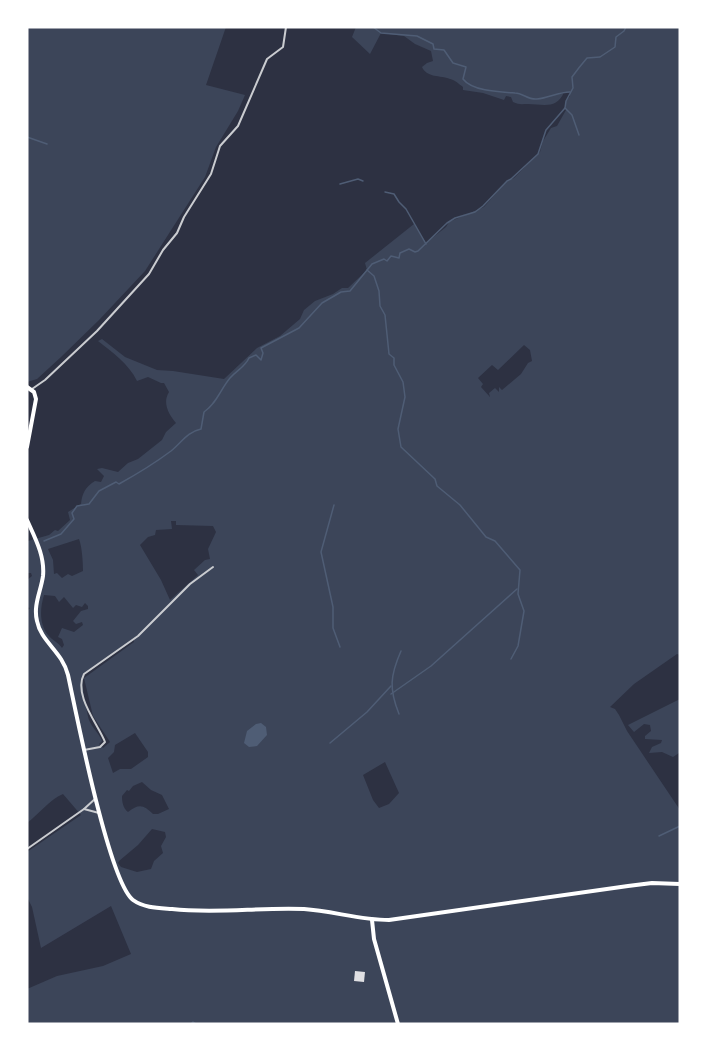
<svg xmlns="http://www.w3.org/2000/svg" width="707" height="1051" viewBox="0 0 707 1051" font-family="Commissioner,sans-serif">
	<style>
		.green { fill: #3c4559; fill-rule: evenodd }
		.water { fill: #4f5d75 }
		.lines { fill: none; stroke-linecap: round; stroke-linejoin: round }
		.stream { stroke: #4f5d75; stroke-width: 1.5 }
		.building { fill: #e0e0e3 }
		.minor { stroke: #caccd0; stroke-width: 2 }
		.secondary { stroke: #fff; stroke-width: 4 }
		.primary { stroke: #fff; stroke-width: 4 }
	</style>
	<rect width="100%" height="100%" fill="#2d3142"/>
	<g class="green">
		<polygon points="27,27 226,27 206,85 245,95 238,111 216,147 205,177 145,271 99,320 61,357 37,379 27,382"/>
		<path d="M356 27H680V655L677 654 634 684 610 707 615 709 619 715 627 731 680 810V1024H27V989L57 976 103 966 131 954 111 906 41 948 32 907 27 897V852L81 815 63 794C49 800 39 814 27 823V611L30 608 27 607V580L32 576 31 573H27V539L28 541 49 535 55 530 58 531 70 520 68 512 81 504C82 494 85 487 95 481L101 482 104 476 97 469 102 468 118 472 128 463 138 459 162 440 166 432 176 423C169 415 162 403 169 392L164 383H161L148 377 137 381C129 364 112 352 98 341L102 339 125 357 157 370 173 371 224 379 257 348 280 336 300 319 304 310 315 301 333 294 342 288H348L367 270 365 263 414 224 426 243 446 227 449 222 484 207 506 182 514 178 540 152 543 141 551 128 557 126 566 110V101L570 96V92H564C557 110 542 104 528 104 522 104 519 105 513 102L511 97 506 96 504 100 483 93 463 90V87C459 84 455 80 450 79 440 75 427 78 422 67L427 63 433 61 431 51 415 44 404 36 381 33 370 54 352 37ZM524 345 530 350 532 361 528 363 521 374 502 390 499 387V392L495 388 489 393 490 397 481 387 483 384 478 378 492 365 498 370ZM171 521H176V525L213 526 216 532 208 549 210 559 205 560 194 570 198 575 170 600 161 580 140 545 148 537 155 535 156 530 172 529ZM79 539C82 547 83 562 83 571L72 576 68 574 62 578 57 573 54 574 53 560 48 549ZM44 595 55 596 59 602 64 597 73 608 76 605 82 607 85 603 88 606V609L81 611 73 621 76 624 82 622 83 625 74 632 62 628 58 637 62 639 64 645 62 648C59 643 52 640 48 635 39 624 40 608 44 595ZM134 640V642L84 678 93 716 110 742 103 748 99 744 102 741C99 733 92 728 89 720 87 713 81 682 82 676ZM135 733 148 752V757L131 769H120L113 773 108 758 114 752 115 745ZM385 762 399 793 389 804 379 808 373 800 363 775ZM142 782 151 790 162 795 169 809 158 814H153C144 805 139 803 128 812 123 808 122 802 122 796L127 790 129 791 133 786ZM152 829 165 832 166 837 161 846 163 853 154 861 151 869 137 872 121 867 118 863 119 861 138 845Z"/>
		<polygon points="680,699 679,753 673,757 662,752 649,753 652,747 661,743 662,740 645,739 645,736 651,731 650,725 644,724 634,732 628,725"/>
	</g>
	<polygon class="water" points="261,723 266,727 267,735 257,746 249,747 244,743 247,731 256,724"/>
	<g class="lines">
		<g class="stream">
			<path d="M373 27 381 33 417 36 433 44 434 49 444 50 453 63 466 67 463 79C472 91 499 92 515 93 523 93 528 100 537 99 549 98 558 92 570 92"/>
			<polyline points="565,108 572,115 579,135"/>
			<polyline points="27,137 47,144"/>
			<polyline points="340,184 358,179 363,181"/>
			<polyline points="385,192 394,194 399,202 406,209 426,244"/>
			<polyline points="367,270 374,276 379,291 380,306 385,315 389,354 394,358 394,365 403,382 405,397 398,429 401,447 435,479 437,486 460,505 486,537 495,541 520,570 518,594 524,611 518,646 511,659"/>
			<polyline points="334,505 321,552 333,607 333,628 340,647"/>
			<path d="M44 541 61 534 74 519 72 513 77 506 89 504 99 491 116 482 119 484C137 474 155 463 171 451 182 442 187 432 201 429L204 412C217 403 220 390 230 378 237 370 245 367 249 358L256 355 261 360 263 353 261 348 299 328 322 303 341 292 350 291 372 264 384 259 387 261 391 256 399 258 400 253 409 249 415 252 418 251 447 223 455 218 475 212 483 206 507 181 511 179 538 154 546 130 565 108 566 101 573 88 572 77C577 70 581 65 587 58L600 57 615 47 616 37 624 31 626 27"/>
			<polyline points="391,694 431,666 517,589"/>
			<path d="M399 714C389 689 390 676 401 651"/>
			<polyline points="330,743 367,712 391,686"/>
			<polyline points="659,836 680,826"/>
			<polyline points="191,1024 193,1022 196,1024"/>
		</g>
	</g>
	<polygon class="building" points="355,971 365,972 364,982 354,981"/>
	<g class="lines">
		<g class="minor">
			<polyline points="32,389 45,380 97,331 149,274 163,250 177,233 184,217 211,174 220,146 238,126 267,59 283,47 286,27"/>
			<path d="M84 750 100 747 105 742C98 724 73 695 84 674L138 636 190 584 213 567"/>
			<polyline points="84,809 99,813"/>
			<polyline points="27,849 84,809 96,798"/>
		</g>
		<polyline class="secondary" points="372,920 374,939 398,1024"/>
		<g class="primary">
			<polyline points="27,387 34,392 36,399 27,447"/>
			<path d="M27 520C35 538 45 556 43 576 41 591 33 605 37 621 41 642 62 651 68 675 76 712 109 882 133 900 144 908 159 908 172 909 216 914 260 907 304 909 333 911 360 920 389 920L628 886 652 883 680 884"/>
		</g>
	</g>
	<rect width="707" height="1051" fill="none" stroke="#ffffff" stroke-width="57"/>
</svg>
